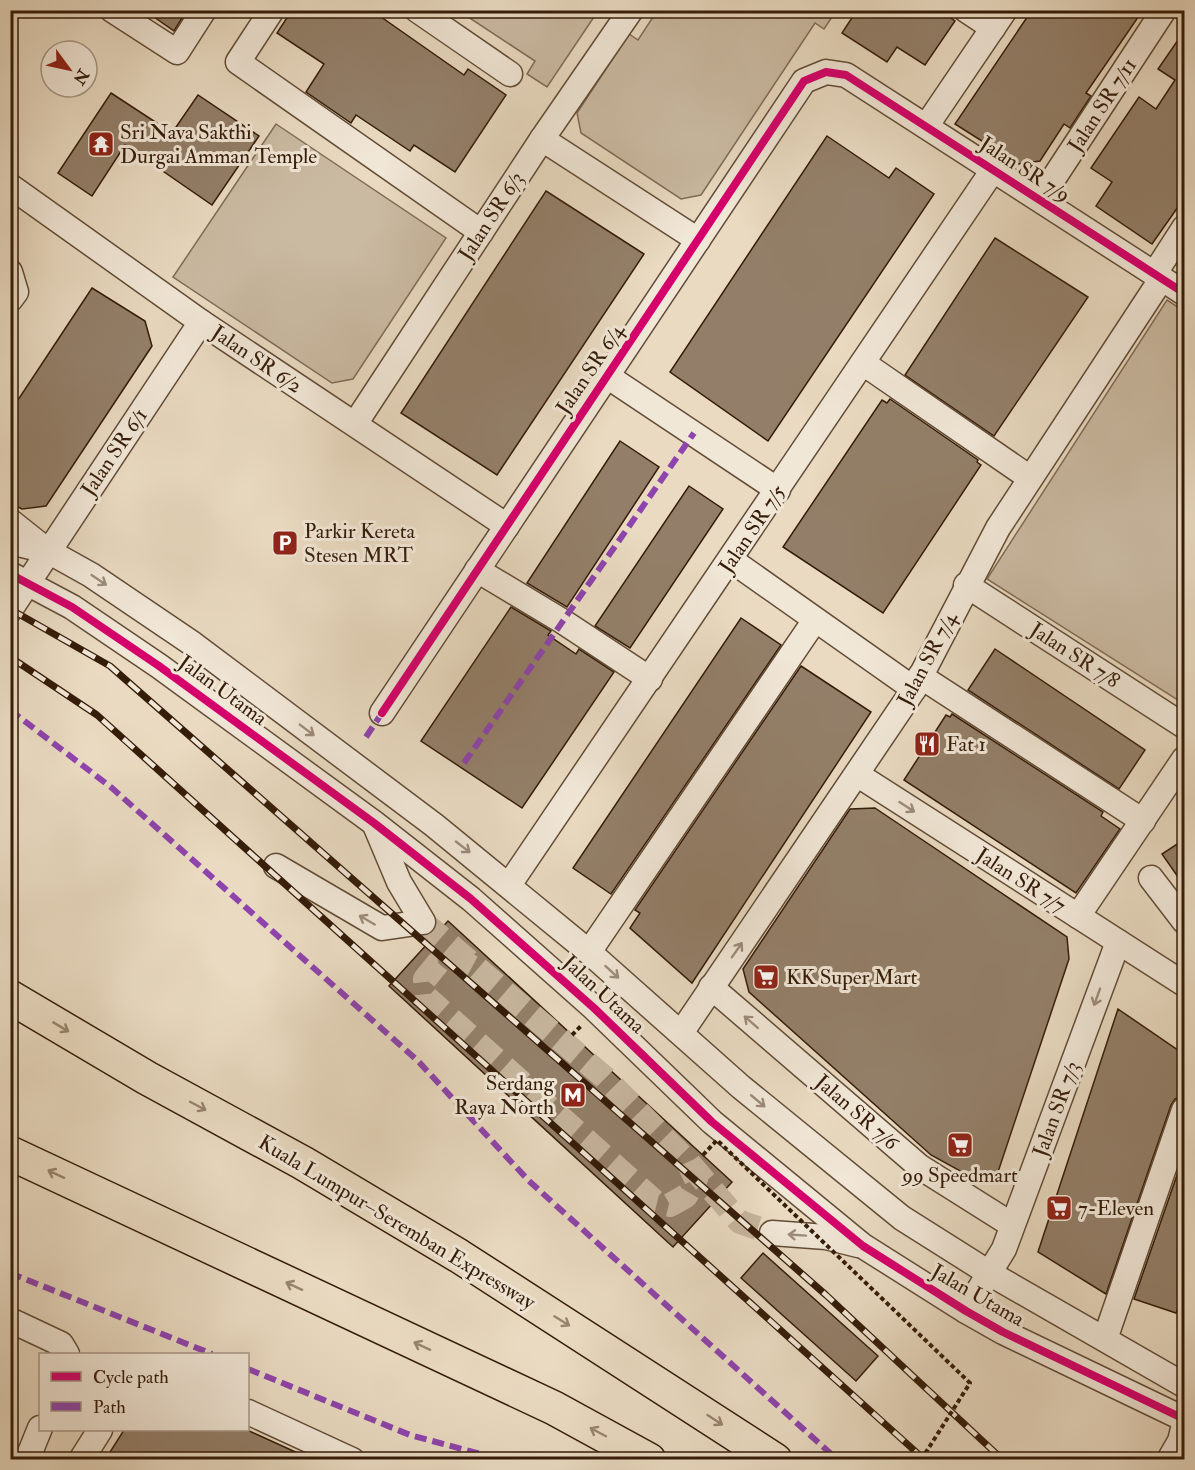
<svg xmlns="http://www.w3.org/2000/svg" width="1195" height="1470" viewBox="0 0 1195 1470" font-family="'IM FELL Double Pica',serif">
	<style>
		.green { fill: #cabaa2; stroke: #806b56; stroke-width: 1.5 }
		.building { fill: #937f69; stroke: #351c09; stroke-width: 1.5 }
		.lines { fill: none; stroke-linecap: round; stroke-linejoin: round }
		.minor-tunnel { stroke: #c5b49c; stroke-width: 24; stroke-dasharray: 24 12; stroke-linecap: butt }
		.minor-casing { stroke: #624c37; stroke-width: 27 }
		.highway-casing { stroke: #351c09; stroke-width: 36 }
		.path { stroke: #351c09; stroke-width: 4; stroke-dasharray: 4.5 3; stroke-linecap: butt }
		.minor { stroke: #f1e7d7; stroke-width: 24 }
		.highway { stroke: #e9dac1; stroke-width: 33 }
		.rail-casing { stroke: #351c09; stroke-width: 7 }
		.rail { stroke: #f1e7d7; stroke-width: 4.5; stroke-dasharray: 14; stroke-linecap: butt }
		.path-bridge { stroke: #351c09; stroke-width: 4; stroke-dasharray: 4.5 3; stroke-linecap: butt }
		.quiet { stroke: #8e44ad; stroke-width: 6; stroke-dasharray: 12 6; stroke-linecap: butt }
		.cycleway-casing { stroke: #f1e7d7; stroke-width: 11 }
		.cycleway { stroke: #d6006c; stroke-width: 8 }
		.oneway { stroke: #9c8c7a }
		.oneway2 { stroke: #98846e }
		.labels { text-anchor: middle; stroke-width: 6; stroke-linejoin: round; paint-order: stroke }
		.street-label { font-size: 21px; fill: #351c09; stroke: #f1e7d7 }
		.poi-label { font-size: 21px; fill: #351c09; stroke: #f1e7d7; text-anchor: start }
	</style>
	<rect width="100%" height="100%" fill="#e9dac1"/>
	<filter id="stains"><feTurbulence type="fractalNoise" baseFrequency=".00333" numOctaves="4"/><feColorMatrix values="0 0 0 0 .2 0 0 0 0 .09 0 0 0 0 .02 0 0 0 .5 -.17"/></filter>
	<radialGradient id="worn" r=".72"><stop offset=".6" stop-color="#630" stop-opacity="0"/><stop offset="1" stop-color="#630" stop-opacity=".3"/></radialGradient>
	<g class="green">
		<polygon points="459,11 598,11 547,87 527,74 535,61"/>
		<polygon points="657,11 836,11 824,29 815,23 701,195 681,199 581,133 577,113 629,34 638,40"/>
		<polygon points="276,124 446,238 353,379 332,383 173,277"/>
		<polygon points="1167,300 1184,311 1184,704 987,579"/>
	</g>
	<g class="building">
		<polygon points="144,10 187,10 174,31"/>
		<polygon points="292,10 371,10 464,75 468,69 506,95 455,172 414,145 410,151 356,115 351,123 306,92 324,64 277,33"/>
		<polygon points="857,10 939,10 955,21 925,65 897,47 887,62 842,33"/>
		<polygon points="1032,10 1143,10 1086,93 1091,96 1070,128 1064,124 1040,161 1018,164 955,124"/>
		<polygon points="1185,30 1185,197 1152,244 1096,206 1112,182 1091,168 1139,97 1156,109 1175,80 1158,69"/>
		<polygon points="111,93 172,133 198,95 259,136 212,205 125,145 92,196 58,173"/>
		<polygon points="827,136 889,178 896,168 934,194 768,441 670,372"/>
		<polygon points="546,191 644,254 497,475 401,413"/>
		<polygon points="995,238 1088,297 994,436 905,375"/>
		<polygon points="92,288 145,321 152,346 46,506 22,509 10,503 10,412"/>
		<polygon points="890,399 978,460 977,462 981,465 883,613 783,547 882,400 887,403"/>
		<polygon points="620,441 659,467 567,607 527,583"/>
		<polygon points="689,486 723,509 630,648 595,626"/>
		<polygon points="511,607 551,631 548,635 576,654 579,649 614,672 522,808 421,741"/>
		<polygon points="741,618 781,645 611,894 573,868"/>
		<polygon points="995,649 1145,750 1119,789 968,690"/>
		<polygon points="801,666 871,712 692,983 630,928 640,913 635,910"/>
		<polygon points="952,714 1103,812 1101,816 1120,829 1076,893 904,780 946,715 950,717"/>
		<polygon points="875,808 1067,937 1069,959 998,1172 980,1182 931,1155 749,992 743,969 850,809"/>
		<polygon points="1185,839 1185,887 1162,854"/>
		<polygon points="448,921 732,1182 673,1247 389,986"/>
		<polygon points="1118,1009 1185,1055 1185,1096 1175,1099 1171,1105 1106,1294 1038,1252"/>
		<polygon points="1185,1152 1185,1289 1176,1313 1134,1299"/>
		<polygon points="763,1253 878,1356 856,1381 741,1278"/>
		<polygon points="124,1430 247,1430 313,1460 105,1460"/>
	</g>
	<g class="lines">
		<g class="minor-tunnel">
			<polyline points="423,922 604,1077 688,1162 740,1222 772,1233"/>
			<polyline points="472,967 457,959 438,963 425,979 427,998 654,1201 670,1205 686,1196 696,1179 688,1162"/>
		</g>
		<defs>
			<g id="minor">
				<polyline points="112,10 177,52 204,10"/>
				<polyline points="272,10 238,62 481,232"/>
				<polyline points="417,10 510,74"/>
				<polyline points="966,10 993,28"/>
				<polyline points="927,125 1005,10"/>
				<polyline points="542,139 698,240"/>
				<polyline points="10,186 201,322 507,526"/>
				<polyline points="1040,199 1164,10"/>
				<polyline points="10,272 16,292 10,300"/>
				<polyline points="1155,273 1184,228"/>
				<polyline points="863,363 1030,478"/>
				<polyline points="607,376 778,490"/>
				<polyline points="355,424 542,139 631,10"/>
				<polyline points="10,521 44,548"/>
				<polyline points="10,542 48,551 91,575 193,644 434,825 589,952 741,1087 902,1218 989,1273 1184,1385"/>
				<polyline points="731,560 914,689"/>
				<polyline points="477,570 562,621 650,679"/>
				<polyline points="10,574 72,607 159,666 374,823 471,899 594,1008 712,1122 863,1246 966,1311 1003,1332 1184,1419"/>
				<polyline points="966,585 1184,726"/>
				<polyline points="10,610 201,322"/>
				<polyline points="920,676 1143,821"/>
				<polyline points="382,713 804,81 826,72 846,75 1184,293"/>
				<polyline points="858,775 1184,984"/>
				<polyline points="276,866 382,928 423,922 399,882 375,825"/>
				<polyline points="1151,878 1184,921"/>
				<polyline points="509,885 993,170"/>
				<polyline points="1078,916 1184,759"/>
				<polyline points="589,952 815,620"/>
				<polyline points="711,987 920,1167 1012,1225"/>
				<polyline points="681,1033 914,689 998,528 1162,278"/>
				<polyline points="772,1233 826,1237 858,1245"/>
				<polyline points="966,1311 1004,1249 1118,942"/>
				<polyline points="10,1320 61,1344 67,1354"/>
				<polyline points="1105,1339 1184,1110"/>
				<polyline points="248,1412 352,1460"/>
				<polyline points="27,1460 40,1428"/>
				<polyline points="81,1460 100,1430"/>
				<polyline points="1169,1460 1180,1441 1184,1425"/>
			</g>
			<g id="highway">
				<polyline points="10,997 147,1078 303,1163 459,1256 775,1460"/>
				<polyline points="10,1153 554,1408 649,1460"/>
			</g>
		</defs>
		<use href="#minor" class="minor-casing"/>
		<use href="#highway" class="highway-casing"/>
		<polyline class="path" points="572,1035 582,1025"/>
		<use href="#minor" class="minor"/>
		<use href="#highway" class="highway"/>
		<defs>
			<g id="rail">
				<polyline points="10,609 110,666 826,1295 1003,1460"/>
				<polyline points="10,657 97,715 925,1460"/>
			</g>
		</defs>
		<use href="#rail" class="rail-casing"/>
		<use href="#rail" class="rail"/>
		<polyline class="path-bridge" points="703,1155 717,1140 970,1383 921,1460"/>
		<g class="quiet">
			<polyline points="10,710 112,788 418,1061 529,1181 830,1453 833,1460"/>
			<polyline points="366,737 382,713"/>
			<polyline points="464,763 694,433"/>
			<polyline points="10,1273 212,1354"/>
			<polyline points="248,1369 410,1435 503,1460"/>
		</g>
		<defs>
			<g id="cycleway">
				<polyline points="10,574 72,607 159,666 374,823 471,899 594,1008 712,1122 863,1246 966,1311 1003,1332 1184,1419"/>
				<polyline points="382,713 804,81 826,72 846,75 1184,293"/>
			</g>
		</defs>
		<use href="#cycleway" class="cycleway-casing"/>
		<use href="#cycleway" class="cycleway"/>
	</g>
	<defs><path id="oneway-shaft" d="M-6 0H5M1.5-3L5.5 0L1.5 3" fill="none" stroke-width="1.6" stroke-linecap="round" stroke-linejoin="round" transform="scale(1.5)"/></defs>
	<g class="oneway">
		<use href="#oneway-shaft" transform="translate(99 580) rotate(34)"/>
		<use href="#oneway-shaft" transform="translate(307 730) rotate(37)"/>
		<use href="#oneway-shaft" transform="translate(907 807) rotate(33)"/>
		<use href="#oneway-shaft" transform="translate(463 847) rotate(38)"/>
		<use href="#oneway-shaft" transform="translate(367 920) rotate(-150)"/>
		<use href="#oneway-shaft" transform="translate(737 950) rotate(-55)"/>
		<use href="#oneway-shaft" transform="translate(612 972) rotate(42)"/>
		<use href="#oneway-shaft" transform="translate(1097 997) rotate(110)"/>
		<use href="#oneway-shaft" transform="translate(751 1022) rotate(-139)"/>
		<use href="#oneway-shaft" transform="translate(758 1101) rotate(40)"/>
		<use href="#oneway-shaft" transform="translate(797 1235) rotate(-176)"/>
	</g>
	<g class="oneway2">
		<use href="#oneway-shaft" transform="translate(61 1027) rotate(31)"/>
		<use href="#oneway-shaft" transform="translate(198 1106) rotate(28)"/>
		<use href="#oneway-shaft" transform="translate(56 1174) rotate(-155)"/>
		<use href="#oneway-shaft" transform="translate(294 1286) rotate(-155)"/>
		<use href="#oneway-shaft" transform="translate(562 1321) rotate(32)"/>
		<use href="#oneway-shaft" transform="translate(422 1346) rotate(-155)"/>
		<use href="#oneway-shaft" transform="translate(715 1420) rotate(33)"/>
		<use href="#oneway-shaft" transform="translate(598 1432) rotate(-152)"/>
	</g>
	<defs>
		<symbol id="temple-square" viewBox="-11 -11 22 22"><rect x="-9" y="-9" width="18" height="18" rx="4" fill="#8f2418" stroke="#f1e7d7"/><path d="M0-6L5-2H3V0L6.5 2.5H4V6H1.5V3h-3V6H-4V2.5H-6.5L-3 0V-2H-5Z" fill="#fff"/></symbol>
		<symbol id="parking-square" viewBox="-11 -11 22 22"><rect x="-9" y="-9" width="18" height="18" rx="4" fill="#8f2418" stroke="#f1e7d7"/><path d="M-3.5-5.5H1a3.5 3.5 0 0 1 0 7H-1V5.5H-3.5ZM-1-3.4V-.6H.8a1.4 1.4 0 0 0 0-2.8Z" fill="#fff"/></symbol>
		<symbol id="restaurant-square" viewBox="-11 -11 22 22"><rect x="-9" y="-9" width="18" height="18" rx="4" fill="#8f2418" stroke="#f1e7d7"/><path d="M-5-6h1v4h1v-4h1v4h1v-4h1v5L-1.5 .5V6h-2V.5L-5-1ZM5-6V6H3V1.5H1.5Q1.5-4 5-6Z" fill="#fff"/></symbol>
		<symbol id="supermarket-square" viewBox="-11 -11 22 22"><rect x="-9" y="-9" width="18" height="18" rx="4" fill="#8f2418" stroke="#f1e7d7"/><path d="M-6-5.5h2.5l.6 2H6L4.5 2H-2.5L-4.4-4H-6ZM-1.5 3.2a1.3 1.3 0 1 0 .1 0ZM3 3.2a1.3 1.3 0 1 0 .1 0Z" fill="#fff"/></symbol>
		<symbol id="metro-square" viewBox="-11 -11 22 22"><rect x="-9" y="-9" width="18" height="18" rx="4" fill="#8f2418" stroke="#f1e7d7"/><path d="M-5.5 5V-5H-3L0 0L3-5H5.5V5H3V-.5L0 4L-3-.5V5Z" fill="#fff"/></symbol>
	</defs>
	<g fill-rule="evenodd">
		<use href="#temple-square" x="86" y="129" width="30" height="30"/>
		<use href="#parking-square" x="270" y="528" width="30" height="30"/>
		<use href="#restaurant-square" x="912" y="729" width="30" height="30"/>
		<use href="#supermarket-square" x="751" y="962" width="30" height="30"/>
		<use href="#metro-square" x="558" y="1080" width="30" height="30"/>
		<use href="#supermarket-square" x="945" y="1130" width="30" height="30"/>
		<use href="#supermarket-square" x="1044" y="1193" width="30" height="30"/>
	</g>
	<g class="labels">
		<g class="street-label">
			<text transform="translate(1102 105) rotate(-57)" y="7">Jalan SR 7/11</text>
			<text transform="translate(1025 169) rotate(33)" y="7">Jalan SR 7/9</text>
			<text transform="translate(491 216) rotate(-57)" y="7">Jalan SR 6/3</text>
			<text transform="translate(257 359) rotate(34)" y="7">Jalan SR 6/2</text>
			<text transform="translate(590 369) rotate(-56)" y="7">Jalan SR 6/4</text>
			<text transform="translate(114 452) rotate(-56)" y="7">Jalan SR 6/1</text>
			<text transform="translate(752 529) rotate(-56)" y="7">Jalan SR 7/5</text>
			<text transform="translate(1075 655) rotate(33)" y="7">Jalan SR 7/8</text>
			<text transform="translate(927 659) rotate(-62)" y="7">Jalan SR 7/4</text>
			<text transform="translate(223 690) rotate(36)" y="7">Jalan Utama</text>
			<text transform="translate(1021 880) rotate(33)" y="7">Jalan SR 7/7</text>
			<text transform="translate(604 994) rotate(43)" y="7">Jalan Utama</text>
			<text transform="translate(1056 1109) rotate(-70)" y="7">Jalan SR 7/3</text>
			<text transform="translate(857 1112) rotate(41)" y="7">Jalan SR 7/6</text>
			<text transform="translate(397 1222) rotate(31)" y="7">Kuala Lumpur–Seremban Expressway</text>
			<text transform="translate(978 1295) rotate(30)" y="7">Jalan Utama</text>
		</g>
		<g class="poi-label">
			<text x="120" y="139">Sri Nava Sakthi<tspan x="120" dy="24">Durgai Amman Temple</tspan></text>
			<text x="304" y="538">Parkir Kereta<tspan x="304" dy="24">Stesen MRT</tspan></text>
			<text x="946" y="751">Fat 1</text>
			<text x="786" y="984">KK Super Mart</text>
			<text x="554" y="1090" text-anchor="end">Serdang<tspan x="554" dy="24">Raya North</tspan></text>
			<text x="960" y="1182" text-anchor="middle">99 Speedmart</text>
			<text x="1078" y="1215">7-Eleven</text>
		</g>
	</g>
	<rect width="1195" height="1470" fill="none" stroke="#e9dac1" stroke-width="36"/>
	<rect x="12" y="12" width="1171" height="1446" fill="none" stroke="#351c09" stroke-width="3"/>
	<rect x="18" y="18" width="1159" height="1434" fill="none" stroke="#351c09" stroke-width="1.5"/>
	<rect x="39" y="1353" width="210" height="78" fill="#f1e7d7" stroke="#a69685" stroke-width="1.5"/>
	<rect x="51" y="1372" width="30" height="9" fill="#d6006c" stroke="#a69685" stroke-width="1.5"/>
	<text x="93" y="1383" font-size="18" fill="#351c09">Cycle path</text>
	<rect x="51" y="1402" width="30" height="9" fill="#8e44ad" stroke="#a69685" stroke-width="1.5"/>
	<text x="93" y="1413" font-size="18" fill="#351c09">Path</text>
	<g transform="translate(69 69) rotate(123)"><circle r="28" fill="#f1e7d7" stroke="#a69685" stroke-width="1.5"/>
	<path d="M0-4.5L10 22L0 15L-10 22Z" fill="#8f2418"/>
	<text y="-9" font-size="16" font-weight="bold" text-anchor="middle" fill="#351c09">N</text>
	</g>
	<rect width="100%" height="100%" filter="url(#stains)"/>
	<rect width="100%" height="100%" fill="url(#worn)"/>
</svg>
